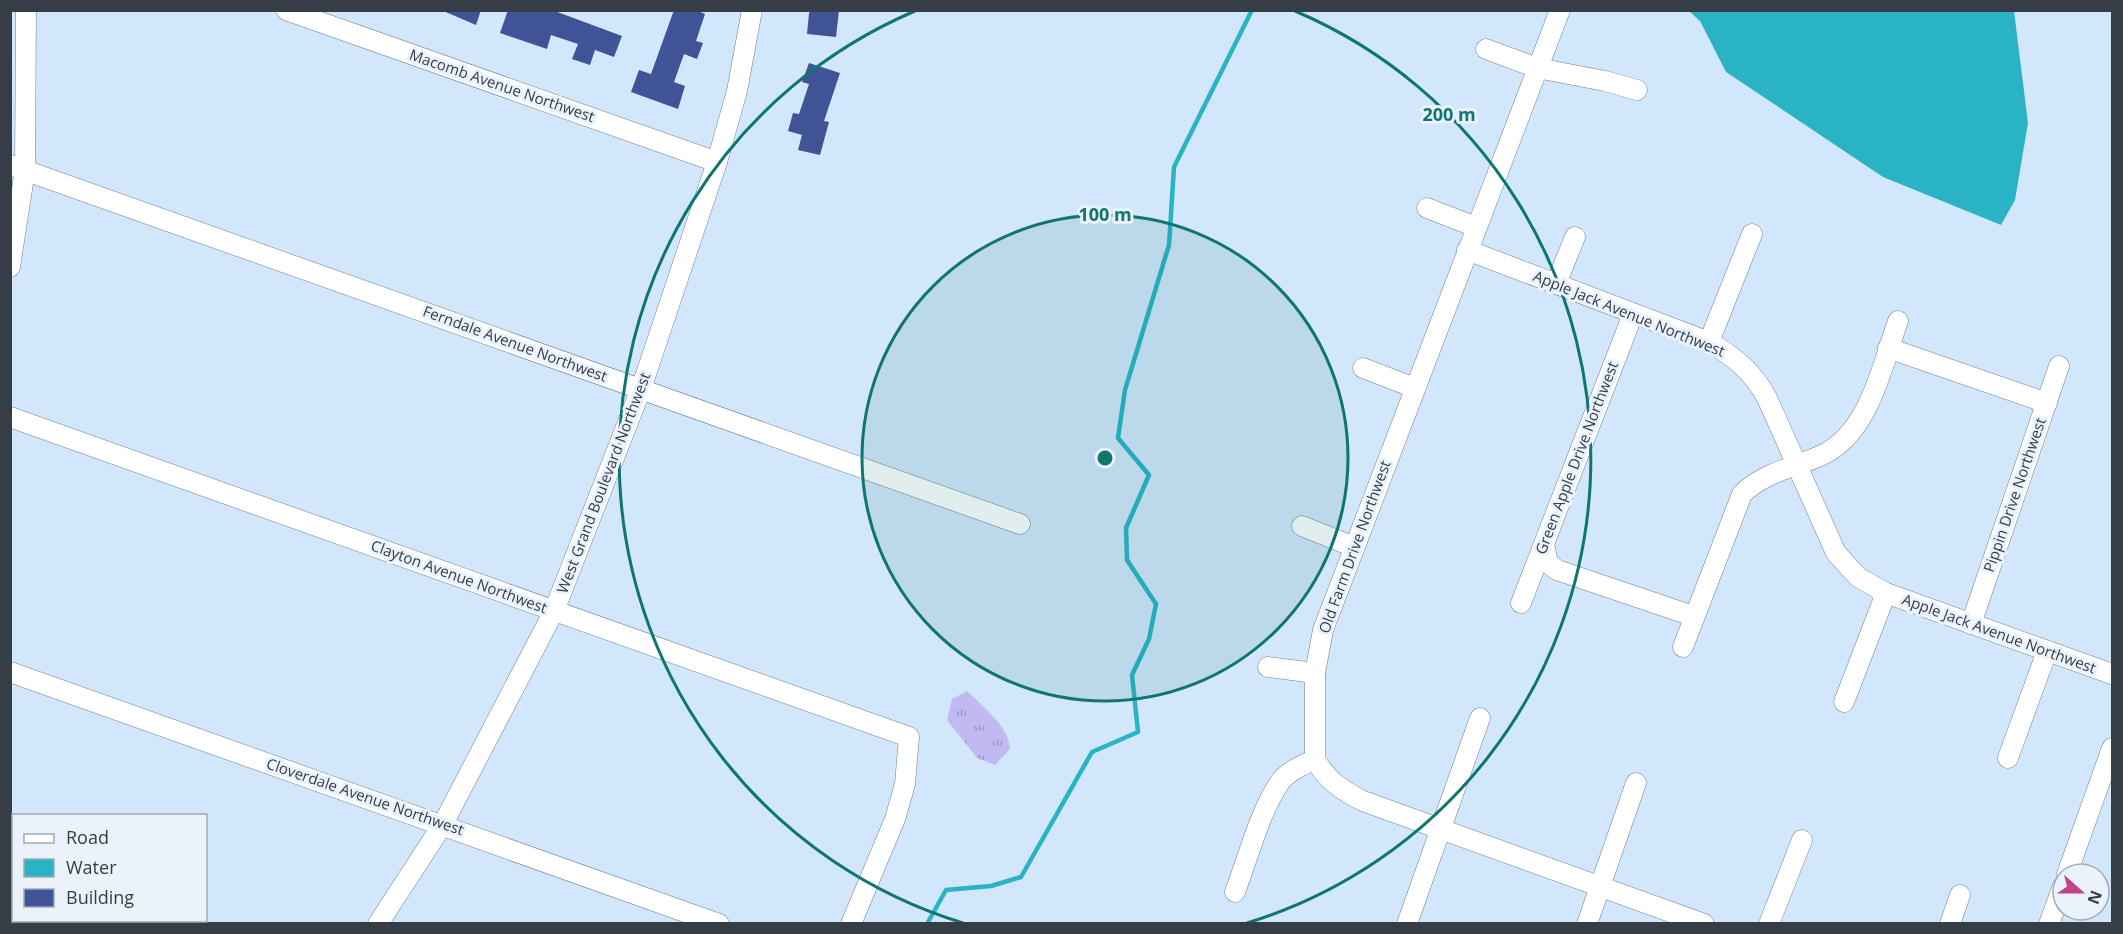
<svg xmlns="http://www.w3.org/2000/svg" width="2123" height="934" viewBox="0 0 2123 934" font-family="'Open Sans',sans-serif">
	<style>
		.park { fill: url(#park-tufts) }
		.water { fill: #29b3c5 }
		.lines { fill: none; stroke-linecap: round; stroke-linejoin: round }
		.stream { stroke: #29b3c5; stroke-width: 4.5 }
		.building { fill: #405397 }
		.street-casing { stroke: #6e8093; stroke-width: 21 }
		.street { stroke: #fff; stroke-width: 20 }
		.ring { fill: none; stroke: #0f766e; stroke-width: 3 }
		.labels { text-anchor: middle; stroke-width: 6; stroke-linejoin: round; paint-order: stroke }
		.street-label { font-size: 15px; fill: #353d46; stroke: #eaf3fb }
		.centre { fill: #0f766e; stroke: #eaf3fb; stroke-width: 3 }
		.ring-label { font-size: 18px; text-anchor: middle; font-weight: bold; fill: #0f766e; stroke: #eaf3fb; stroke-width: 6; stroke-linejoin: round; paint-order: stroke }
	</style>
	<defs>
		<pattern id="park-tufts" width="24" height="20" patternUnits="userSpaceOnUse" patternTransform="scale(1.5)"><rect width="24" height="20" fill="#c0b9f2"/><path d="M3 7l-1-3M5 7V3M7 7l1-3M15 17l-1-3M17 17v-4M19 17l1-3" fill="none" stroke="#9d98c6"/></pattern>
	</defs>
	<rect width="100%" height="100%" fill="#d3e7fc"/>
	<path class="park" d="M967 691C982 706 1009 726 1010 749L995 765 977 758 947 720 952 699Z"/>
	<polygon class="water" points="1689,11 2014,11 2028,123 2015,200 2001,225 1883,177 1726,72 1700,21"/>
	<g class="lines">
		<polyline class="stream" points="927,924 946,890 991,886 1021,877 1092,752 1138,732 1132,675 1149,639 1156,604 1127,560 1126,528 1149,475 1118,438 1125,390 1169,245 1174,167 1252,10"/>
	</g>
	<g class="building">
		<polygon points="441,10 481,10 476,25"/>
		<polygon points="508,10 552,10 622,36 614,57 595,50 590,65 572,59 578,44 551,35 547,49 500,33"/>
		<polygon points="674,10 696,10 705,14 696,41 703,43 697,59 684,54 674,82 685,86 678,109 631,92 639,70 651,74"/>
		<polygon points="813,10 839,10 836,37 807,34 809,13"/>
		<polygon points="809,63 840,73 824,121 829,122 820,155 798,150 802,135 788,131 793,113 799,114 809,84 802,82"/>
	</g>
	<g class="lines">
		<defs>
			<g id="street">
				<polyline points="286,10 717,162"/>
				<path d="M1560 10 1323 630 1315 673V759C1326 780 1343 791 1363 801L1704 924"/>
				<polyline points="1486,49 1537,68 1605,81 1637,90"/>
				<polyline points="10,165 1020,524"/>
				<polyline points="1427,208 1476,227"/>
				<path d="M1467 250 1709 342C1735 357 1753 372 1767 398L1836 553 1858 577 1886 593 2112 674"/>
				<polyline points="10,267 25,170 26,10"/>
				<polyline points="1556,284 1575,237"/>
				<polyline points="1709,342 1752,234"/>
				<polyline points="1888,348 2047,403"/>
				<polyline points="1363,368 1415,388"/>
				<polyline points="10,417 909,737 905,784 895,819 851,924"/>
				<polyline points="1302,526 1354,547"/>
				<polyline points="1544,544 1548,563 1557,570 1693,616"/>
				<polyline points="1521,603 1633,314"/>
				<polyline points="1971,624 2059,366"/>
				<path d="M1683 647 1742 494C1763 473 1794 467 1820 456 1869 435 1882 366 1898 321"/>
				<polyline points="1268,667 1315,673"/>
				<polyline points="10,672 719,924"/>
				<polyline points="1844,702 1886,593"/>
				<polyline points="2008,758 2047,651"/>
				<polyline points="2067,874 2112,748"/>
				<path d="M1235 892C1248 858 1260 811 1280 782 1288 771 1303 765 1315 759"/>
				<polyline points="378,924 443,824 554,611 641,389 717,162 737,91 752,10"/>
				<polyline points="1407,924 1480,718"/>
				<polyline points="1587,924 1636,783"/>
				<polyline points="1769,924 1802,840"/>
				<polyline points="1950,924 1960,895"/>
				<polyline points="2049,924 2063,886"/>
			</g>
		</defs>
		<use href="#street" class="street-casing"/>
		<use href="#street" class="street"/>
	</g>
	<circle cx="1105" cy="458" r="243" fill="#0f766e" fill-opacity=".12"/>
	<g class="ring">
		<circle cx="1105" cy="458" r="243"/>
		<path d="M963 923A486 486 0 0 1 915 11M1295 11A486 486 0 0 1 1247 923"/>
	</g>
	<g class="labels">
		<g class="street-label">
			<text transform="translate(502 86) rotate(19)" y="5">Macomb Avenue Northwest</text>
			<text transform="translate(1629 314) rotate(22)" y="5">Apple Jack Avenue Northwest</text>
			<text transform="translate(515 344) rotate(20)" y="5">Ferndale Avenue Northwest</text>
			<text transform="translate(1577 458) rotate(-69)" y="5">Green Apple Drive Northwest</text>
			<text transform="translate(604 483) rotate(-69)" y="5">West Grand Boulevard Northwest</text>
			<text transform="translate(2015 495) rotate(-71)" y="5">Pippin Drive Northwest</text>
			<text transform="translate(1355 547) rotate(-70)" y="5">Old Farm Drive Northwest</text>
			<text transform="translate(459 577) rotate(20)" y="5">Clayton Avenue Northwest</text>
			<text transform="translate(1999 634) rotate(20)" y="5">Apple Jack Avenue Northwest</text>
			<text transform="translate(365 797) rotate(19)" y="5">Cloverdale Avenue Northwest</text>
		</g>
	</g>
	<circle cx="1105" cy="458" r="9" class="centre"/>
	<g class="ring-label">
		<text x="1449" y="121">200 m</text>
		<text x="1105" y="221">100 m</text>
	</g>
	<rect width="2123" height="934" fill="none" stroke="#353d46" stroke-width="24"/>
	<rect x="12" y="814" width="195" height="108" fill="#eaf3fb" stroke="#a2aab3" stroke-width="1.5"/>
	<rect x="24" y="834" width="30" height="9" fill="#ffffff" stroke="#a2aab3" stroke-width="1.5"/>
	<text x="66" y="844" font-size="18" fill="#353d46">Road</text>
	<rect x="24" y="859" width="30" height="18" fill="#29b3c5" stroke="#a2aab3" stroke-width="1.5"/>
	<text x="66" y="874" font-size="18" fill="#353d46">Water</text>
	<rect x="24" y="889" width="30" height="18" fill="#405397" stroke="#a2aab3" stroke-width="1.5"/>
	<text x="66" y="904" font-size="18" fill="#353d46">Building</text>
	<g transform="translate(2081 892) rotate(111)"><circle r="28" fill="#eaf3fb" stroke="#a2aab3" stroke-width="1.5"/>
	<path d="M0-4.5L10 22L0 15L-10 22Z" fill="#c64286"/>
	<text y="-9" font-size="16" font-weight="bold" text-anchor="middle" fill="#353d46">N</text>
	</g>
</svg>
